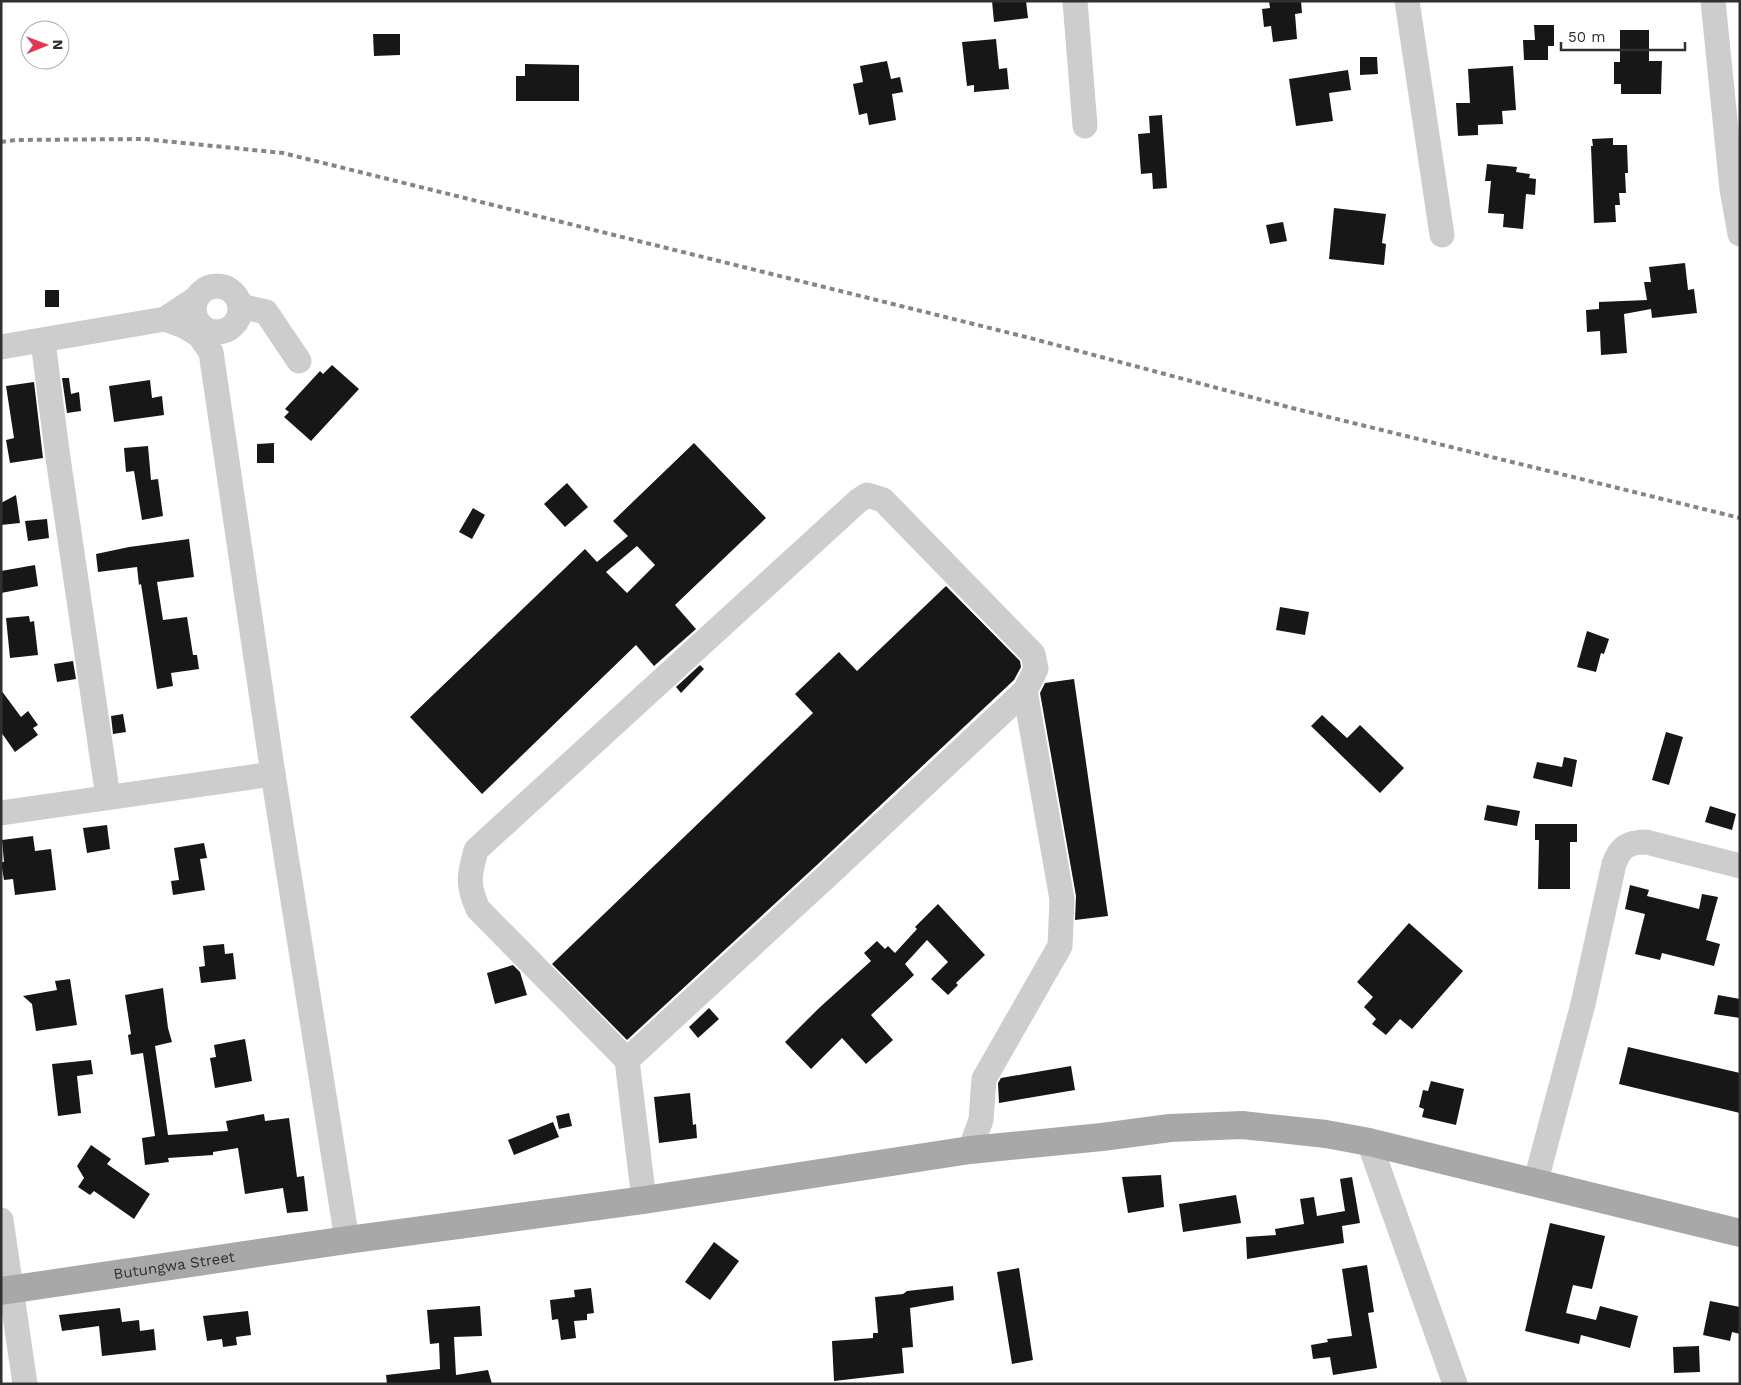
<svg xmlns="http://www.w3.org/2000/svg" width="1741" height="1385" viewBox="0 0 1741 1385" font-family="'Work Sans',sans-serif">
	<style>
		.building { fill: #171717; fill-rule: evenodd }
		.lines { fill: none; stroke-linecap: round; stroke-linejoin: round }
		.minor { stroke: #cdcdcd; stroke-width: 25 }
		.major { stroke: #a8a8a8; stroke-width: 28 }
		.rail { stroke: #858585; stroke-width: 4; stroke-dasharray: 5 4; stroke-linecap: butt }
		.labels { text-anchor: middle; stroke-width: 5; stroke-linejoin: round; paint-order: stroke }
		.street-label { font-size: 15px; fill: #303030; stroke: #fff }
	</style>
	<rect width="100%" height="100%" fill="#fff"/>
	<g class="building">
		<polygon points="992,1 1026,1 1028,18 994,22"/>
		<polygon points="1269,1 1301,1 1302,13 1295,14 1297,39 1273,42 1271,26 1264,27 1262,9 1270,8"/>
		<polygon points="1534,25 1554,25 1554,46 1548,46 1548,60 1524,60 1523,40 1535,40"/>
		<polygon points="1620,30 1649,30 1649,61 1662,61 1661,94 1621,94 1621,84 1614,84 1614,62 1620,62"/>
		<polygon points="373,34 400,34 400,55 374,56"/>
		<polygon points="996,39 999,69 1007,68 1009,89 974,92 974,85 967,86 962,42"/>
		<polygon points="1360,57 1377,57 1378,74 1360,75"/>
		<polygon points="887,61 891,79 900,77 903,92 892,94 896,120 869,125 867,113 859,115 853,84 863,82 860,66"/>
		<polygon points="525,64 579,65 579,101 516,101 516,76 525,76"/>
		<polygon points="1513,66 1516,110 1502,111 1503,124 1478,125 1478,135 1458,136 1456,103 1470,103 1468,69"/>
		<polygon points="1348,70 1351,90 1329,93 1333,121 1296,126 1289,79"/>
		<polygon points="1162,115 1167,188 1153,189 1152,173 1141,174 1138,134 1150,133 1149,116"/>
		<polygon points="1613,138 1613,145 1627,145 1628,173 1625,173 1626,193 1619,193 1620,205 1615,205 1616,222 1594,223 1591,146 1593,146 1592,139"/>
		<polygon points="1487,164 1517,167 1516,172 1530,174 1529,178 1536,179 1535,195 1526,194 1523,229 1503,227 1504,214 1488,213 1491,181 1485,181"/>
		<polygon points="1334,208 1386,214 1382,243 1386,244 1384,265 1329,259"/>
		<polygon points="1283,222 1287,241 1270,244 1266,225"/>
		<polygon points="1685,263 1688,290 1694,289 1697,313 1652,318 1651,309 1624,314 1627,353 1601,355 1600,331 1587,332 1586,310 1599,309 1599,302 1647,300 1644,282 1651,282 1649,267"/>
		<rect x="45" y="290" width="14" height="17"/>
		<polygon points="332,365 359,389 311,441 284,417 289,412 285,409 320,371 323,374"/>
		<polygon points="62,378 69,378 71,394 79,392 81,411 67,413"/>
		<polygon points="150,380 152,398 162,396 164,415 114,422 109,386"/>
		<polygon points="34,382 43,458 10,463 6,440 14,438 6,386"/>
		<polygon points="274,443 274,463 257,463 257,444"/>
		<path d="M694 443 766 518 675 605 696 629 654 666 636 645 482 794 410 717 585 549 597 562 628 536 613 521ZM637 546 655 565 627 593 606 572Z"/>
		<polygon points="148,446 151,480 158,479 163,516 142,520 134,471 126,472 124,448"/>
		<polygon points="567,483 588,507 565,527 544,504"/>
		<polygon points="16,495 20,523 1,525 1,503"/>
		<polygon points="473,508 485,515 472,539 459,532"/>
		<polygon points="47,519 49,538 28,541 25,521"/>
		<polygon points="189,539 194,577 157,582 163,620 187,617 193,655 197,655 199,669 171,673 173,686 157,689 141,584 139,585 137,567 98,572 96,554 129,547"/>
		<polygon points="35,565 38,586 1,593 1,571"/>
		<polygon points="946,586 1020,661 1021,667 1014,680 818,864 627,1040 552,964 813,713 795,694 839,652 857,671"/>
		<polygon points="1280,607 1309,612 1305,635 1276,630"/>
		<polygon points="29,616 30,622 34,621 38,655 10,658 6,618"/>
		<polygon points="1587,631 1609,639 1604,654 1601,653 1596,672 1577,667"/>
		<polygon points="73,661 76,679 57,682 54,664"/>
		<polygon points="700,665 704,669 681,693 676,687"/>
		<polygon points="1074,679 1108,916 1075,920 1076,896 1040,693 1045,683"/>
		<polygon points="1,690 21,717 28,711 38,725 33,728 38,735 15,752 1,732"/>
		<polygon points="123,714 126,732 113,734 111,716"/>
		<polygon points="1322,715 1347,738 1360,725 1404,768 1380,793 1311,726"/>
		<polygon points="1666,732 1683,737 1669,785 1652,780"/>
		<polygon points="1564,757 1577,760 1572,787 1533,778 1537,762 1562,767"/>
		<polygon points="1487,805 1520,811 1517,826 1484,820"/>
		<polygon points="1710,806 1736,814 1732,830 1705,822"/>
		<polygon points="1535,824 1577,824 1577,842 1570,842 1570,889 1538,889 1539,840 1535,840"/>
		<polygon points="107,825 110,849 87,853 83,828"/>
		<polygon points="33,836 35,851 51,849 56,890 15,895 13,879 4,880 1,862 4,862 2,840"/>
		<polygon points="204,843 207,858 200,859 205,890 173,895 171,881 179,880 174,848"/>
		<polygon points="1630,885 1649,890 1647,896 1699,909 1702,894 1718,897 1706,940 1720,944 1714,966 1662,953 1660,960 1635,954 1645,914 1625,909"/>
		<polygon points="938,904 985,955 956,983 958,985 948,995 931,979 948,962 927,940 905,964 914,975 871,1015 893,1040 866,1064 842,1038 811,1069 785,1042 818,1009 871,961 864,953 877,941 885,949 888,946 895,953 917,929 915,927"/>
		<polygon points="1409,923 1463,971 1412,1029 1400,1019 1386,1035 1372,1024 1376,1019 1364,1007 1373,997 1357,982"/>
		<polygon points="224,944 225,954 233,953 236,979 201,983 199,967 205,966 203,946"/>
		<polygon points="513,965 520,972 527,995 495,1004 487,973"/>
		<polygon points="70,979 77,1025 36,1031 32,1004 23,996 57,990 55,981"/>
		<polygon points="163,988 168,1028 172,1042 155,1046 168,1135 228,1131 226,1121 264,1114 265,1121 289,1118 297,1177 304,1176 308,1211 287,1213 283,1188 245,1194 238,1148 213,1152 213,1155 168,1158 169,1162 145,1165 142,1138 155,1136 143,1053 131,1055 128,1035 131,1034 125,995"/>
		<polygon points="1718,995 1740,999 1740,1018 1714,1014"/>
		<polygon points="709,1008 719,1019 698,1038 689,1027"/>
		<polygon points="245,1039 252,1081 215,1088 210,1058 216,1057 214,1045"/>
		<polygon points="1628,1047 1740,1073 1740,1113 1619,1084"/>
		<polygon points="91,1060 93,1074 77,1076 81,1113 58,1116 52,1064"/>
		<polygon points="1071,1066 1075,1090 999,1103 998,1083 1001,1078"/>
		<polygon points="1431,1081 1464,1089 1456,1125 1422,1117 1424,1109 1419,1107 1423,1090 1428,1091"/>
		<polygon points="690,1093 693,1125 696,1124 697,1138 659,1143 654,1097"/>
		<polygon points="569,1113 572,1126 559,1129 556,1116"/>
		<polygon points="553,1122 559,1137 514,1155 508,1140"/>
		<polygon points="91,1145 111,1159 107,1164 150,1194 134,1219 94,1191 90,1195 78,1187 84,1178 77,1166"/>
		<polygon points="1161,1175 1164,1207 1128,1213 1122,1177"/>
		<polygon points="1352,1177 1360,1223 1342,1226 1344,1243 1247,1259 1246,1237 1276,1235 1275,1229 1304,1224 1300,1199 1314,1197 1317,1216 1345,1211 1340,1179"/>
		<polygon points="1236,1195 1241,1223 1183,1232 1179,1204"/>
		<polygon points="1550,1223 1605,1236 1592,1289 1573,1285 1566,1313 1596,1320 1600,1306 1638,1316 1630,1348 1581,1335 1579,1344 1525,1331"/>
		<polygon points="714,1242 739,1261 710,1300 685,1282"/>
		<polygon points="1367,1265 1374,1312 1368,1313 1377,1368 1333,1375 1330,1357 1313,1359 1311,1345 1328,1342 1327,1339 1352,1336 1342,1269"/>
		<polygon points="1019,1268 1033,1360 1012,1364 997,1272"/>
		<polygon points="953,1286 954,1300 910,1308 913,1347 902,1348 904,1373 834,1381 832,1341 873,1338 873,1333 878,1333 875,1297 903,1294 907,1291"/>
		<polygon points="591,1288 594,1313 587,1314 587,1320 574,1321 576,1338 561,1340 558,1319 552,1320 550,1300 575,1297 574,1290"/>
		<polygon points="1710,1301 1740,1307 1740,1334 1732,1332 1730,1341 1703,1335"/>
		<polygon points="480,1306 482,1336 454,1337 456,1375 488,1370 492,1384 387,1384 386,1375 440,1369 439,1343 430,1344 427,1310"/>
		<polygon points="120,1308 122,1322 139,1320 140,1331 154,1329 156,1350 102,1356 99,1326 62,1331 59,1315"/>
		<polygon points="248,1311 251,1335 236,1337 237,1345 223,1347 222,1339 207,1341 203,1316"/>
		<polygon points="1699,1346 1700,1372 1674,1373 1673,1347"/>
	</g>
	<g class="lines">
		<g class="minor">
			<polyline points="1075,1 1085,126"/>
			<polyline points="1407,1 1442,235"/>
			<polyline points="1713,1 1732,189 1740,234"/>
			<circle cx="217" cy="309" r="23"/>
			<polyline points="240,306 266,312 299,361"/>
			<polyline points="165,319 184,326 199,335 211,352 273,774 347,1240"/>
			<polyline points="43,341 57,451 108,797"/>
			<polyline points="1,347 165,319 197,298"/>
			<polyline points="1,813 273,774"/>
			<path d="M627 1060 478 909C467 884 469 876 476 850L858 501 867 495 883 500 1033 654 1036 669 1025 691 1062 899 1060 946 984 1079 981 1120 970 1150"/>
			<polyline points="1369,1142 1455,1384"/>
			<path d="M1535 1184 1583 1004 1614 864C1620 847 1628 842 1646 842L1740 866"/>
			<polyline points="644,1200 627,1060 828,875 1025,691"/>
			<polyline points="1,1220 25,1384"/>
		</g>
		<path class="major" id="s1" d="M1 1291 347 1240 644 1200 970 1150 1102 1137 1170 1128 1242 1125 1326 1134 1369 1142 1740 1233"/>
		<polyline class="rail" points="1,142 15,140 144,139 283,153 1030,338 1292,408 1740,518"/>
	</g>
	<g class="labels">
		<g class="street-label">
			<text dy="5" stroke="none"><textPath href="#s1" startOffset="175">Butungwa Street</textPath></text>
		</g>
	</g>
	<rect width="1741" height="1385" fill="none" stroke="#303030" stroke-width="5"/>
	<g transform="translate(45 45) rotate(89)"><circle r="24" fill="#ffffff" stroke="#acacac"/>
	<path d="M0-4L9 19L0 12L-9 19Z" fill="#e63451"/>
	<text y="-8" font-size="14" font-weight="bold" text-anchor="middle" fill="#303030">N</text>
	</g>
	<path d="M1561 42v8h124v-8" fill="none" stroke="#303030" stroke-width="2.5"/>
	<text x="1568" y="42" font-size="15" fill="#303030" stroke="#ffffff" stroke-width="4" paint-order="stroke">50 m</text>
</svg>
